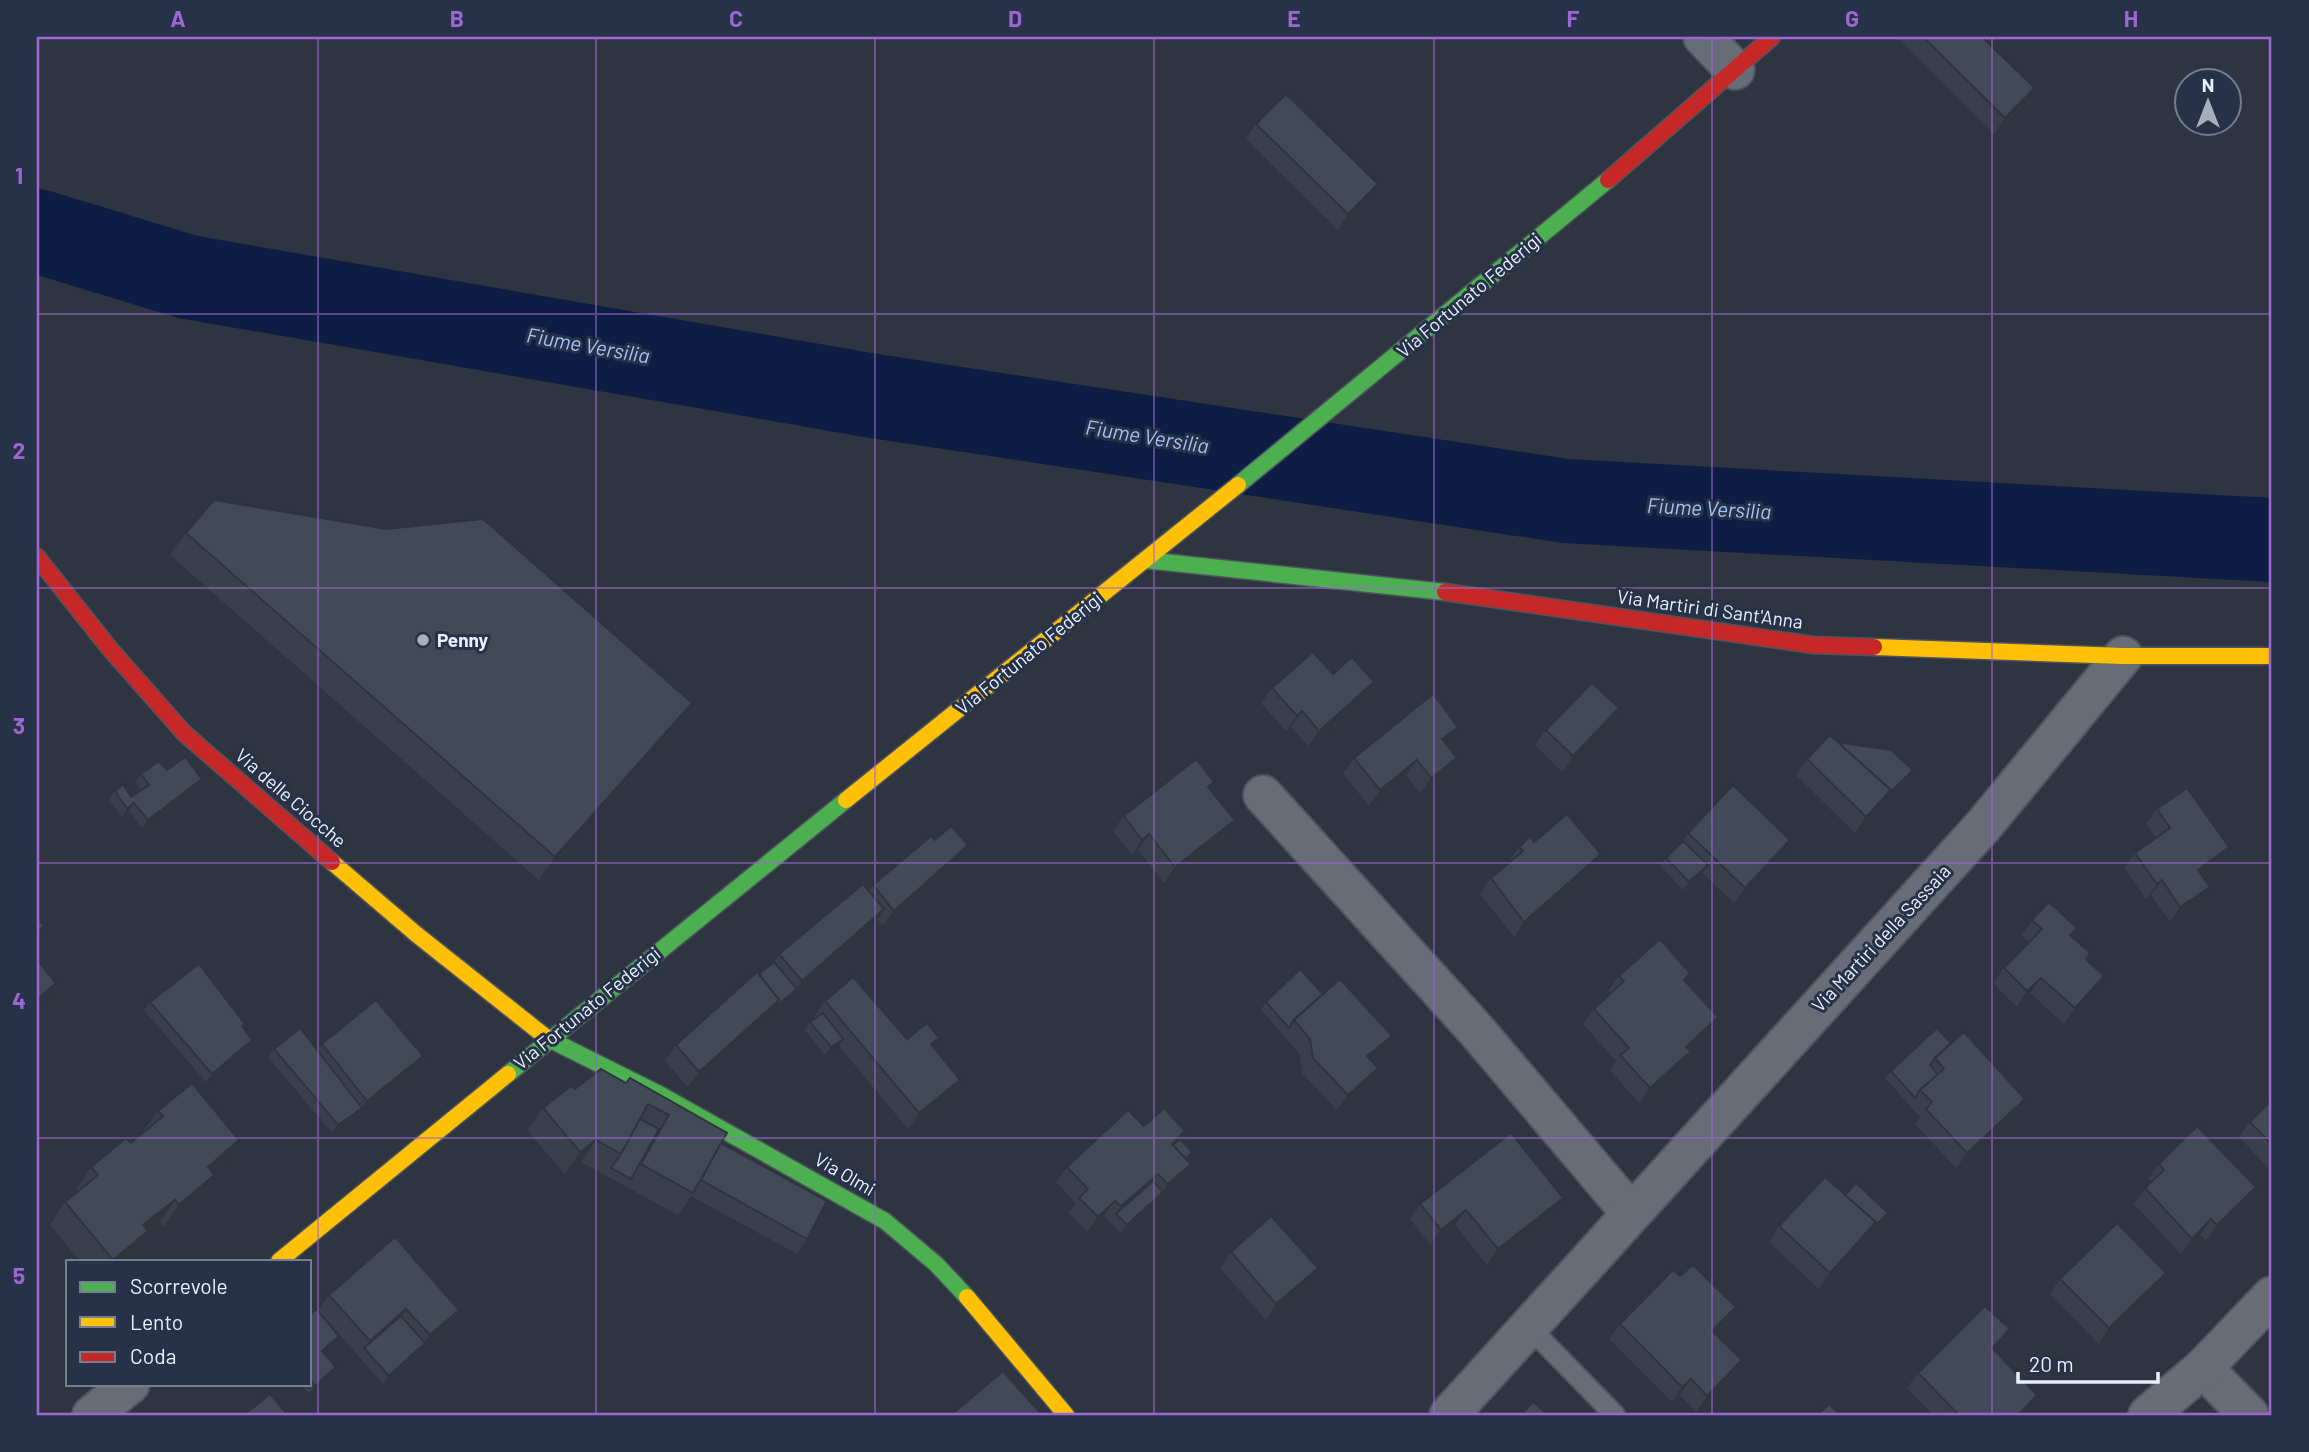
<svg xmlns="http://www.w3.org/2000/svg" width="2309" height="1452" viewBox="0 0 2309 1452" font-family="Barlow,sans-serif">
	<style>
		.lines { fill: none; stroke-linecap: round; stroke-linejoin: round }
		.river { stroke: #0d1d43; stroke-width: 84 }
		.lane-casing { stroke: #4e545e; stroke-width: 23 }
		.street-casing { stroke: #4e545e; stroke-width: 42 }
		.fast-casing { stroke: #4e545e; stroke-width: 19 }
		.slow-casing { stroke: #4e545e; stroke-width: 19 }
		.jam-casing { stroke: #4e545e; stroke-width: 19 }
		.lane { stroke: #676c76; stroke-width: 19 }
		.street { stroke: #676c76; stroke-width: 38 }
		.fast { stroke: #4caf50; stroke-width: 16 }
		.slow { stroke: #ffc107; stroke-width: 16 }
		.jam { stroke: #c62828; stroke-width: 16 }
		.wall { fill: #3a404b }
		.shaded-wall { fill: #2f343d }
		.building { fill: #434a57; stroke: #2f343d; stroke-width: 2 }
		.grid { fill: none; stroke: #9c67d2; stroke-width: 2; stroke-opacity: 0.55 }
		.poi-dot { fill: #a7afbc; stroke: #273248; stroke-width: 2.5 }
		.labels { text-anchor: middle; stroke-width: 6; stroke-linejoin: round; paint-order: stroke }
		.street-label { font-size: 19px; fill: #e8f0ff; stroke: #273248 }
		.poi-label { font-size: 19px; font-weight: bold; fill: #e8f0ff; stroke: #273248; text-anchor: start }
		.water-label { font-size: 21px; font-style: italic; fill: #a4c1fa; stroke: #273248 }
		.neatline { fill: none; stroke: #9c67d2; stroke-width: 2.5 }
		.grid-label { font-size: 23px; text-anchor: middle; font-weight: bold; fill: #9c67d2 }
	</style>
	<rect width="100%" height="100%" fill="#2f3540"/>
	<g class="lines">
		<polyline class="river" points="37,231 188,277 874,396 1566,501 2272,540"/>
		<defs>
			<polyline id="lane" points="1529,1327 1615,1415"/>
			<g id="street">
				<polyline points="1703,37 1735,70"/>
				<polyline points="1263,795 1476,1030 1630,1212"/>
				<polyline points="2203,1368 2249,1415"/>
				<polyline points="92,1415 130,1384"/>
				<polyline points="1449,1415 1984,825 2123,656"/>
				<polyline points="2148,1415 2203,1368 2272,1296"/>
			</g>
			<g id="fast">
				<polyline points="1238,485 1608,180"/>
				<polyline points="1145,560 1445,592"/>
				<polyline points="547,1038 661,1095 885,1221 936,1264 967,1297"/>
				<polyline points="508,1074 846,800"/>
			</g>
			<g id="slow">
				<polyline points="1874,647 2123,656 2272,656"/>
				<polyline points="846,800 1238,485"/>
				<polyline points="332,862 416,934 547,1038"/>
				<polyline points="279,1261 508,1074"/>
				<polyline points="967,1297 1066,1415"/>
			</g>
			<g id="jam">
				<polyline points="1608,180 1772,37"/>
				<polyline points="37,557 110,649 184,733 332,862"/>
				<polyline points="1445,592 1813,645 1874,647"/>
			</g>
		</defs>
		<use href="#lane" class="lane-casing"/>
		<use href="#street" class="street-casing"/>
		<use href="#fast" class="fast-casing"/>
		<use href="#slow" class="slow-casing"/>
		<use href="#jam" class="jam-casing"/>
		<use href="#lane" class="lane"/>
		<use href="#street" class="street"/>
		<use href="#fast" class="fast"/>
		<use href="#slow" class="slow"/>
		<use href="#jam" class="jam"/>
	</g>
	<g class="wall">
		<polygon points="1901,37 1990,37 1986,41 2024,104 1994,134 1899,39"/>
		<polygon points="1256,124 1367,199 1338,230 1246,139"/>
		<polygon points="186,533 676,725 539,880 170,555"/>
		<polygon points="1333,674 1374,682 1363,697 1308,746 1291,727 1286,731 1261,703 1272,688"/>
		<polygon points="1619,708 1608,724 1562,772 1535,745 1546,730"/>
		<polygon points="1458,727 1446,744 1457,758 1446,773 1420,793 1406,775 1369,806 1343,773 1354,758"/>
		<polygon points="1841,745 1907,778 1855,833 1796,775 1807,759"/>
		<polygon points="167,770 202,779 196,787 142,828 129,811 122,817 109,799 115,791 131,797 141,790 136,782 141,774"/>
		<polygon points="1210,789 1224,836 1164,883 1138,850 1132,855 1113,831 1124,816"/>
		<polygon points="2157,809 2229,847 2218,863 2201,875 2210,887 2199,902 2170,922 2151,895 2146,899 2124,868 2135,853 2156,838 2146,824"/>
		<polygon points="1688,833 1779,856 1734,903 1702,873 1683,890 1660,866 1666,858 1683,841"/>
		<polygon points="1534,842 1601,854 1590,869 1514,937 1480,894 1491,878 1509,863 1508,862 1519,847"/>
		<polygon points="957,860 883,926 877,919 873,925 688,1087 665,1061 676,1045 774,962 779,954 869,892 873,885"/>
		<polygon points="2032,920 2071,935 2086,959 2104,976 2093,991 2064,1024 2030,993 2017,1007 1993,983 2004,968 2029,942 2022,935"/>
		<polygon points="1690,973 1685,980 1707,1033 1689,1049 1680,1067 1639,1103 1610,1070 1616,1061 1583,1024 1594,1009 1611,993 1608,991 1619,976"/>
		<polygon points="1323,994 1381,1051 1371,1060 1378,1068 1367,1083 1337,1110 1302,1073 1300,1054 1261,1010 1266,1002"/>
		<polygon points="825,1001 907,1039 933,1046 949,1095 908,1129 839,1046 825,1055 805,1030 810,1022 815,1018 814,1017"/>
		<polygon points="150,1002 242,1028 252,1040 246,1048 206,1082 144,1010"/>
		<polygon points="1951,1043 2025,1099 2014,1115 1956,1168 1915,1124 1920,1117 1885,1078 1891,1071"/>
		<polygon points="322,1044 412,1071 356,1116 332,1133 268,1057 274,1049 317,1051"/>
		<polygon points="601,1069 721,1143 807,1239 797,1254 691,1196 678,1215 581,1162 565,1174 527,1130 543,1108 575,1089"/>
		<polygon points="2272,1100 2272,1172 2239,1137 2250,1122"/>
		<polygon points="158,1111 224,1162 212,1172 214,1175 199,1197 163,1227 160,1222 146,1233 132,1253 123,1261 80,1261 50,1225 65,1202 77,1192 76,1190 91,1167 131,1143 142,1133"/>
		<polygon points="1144,1126 1185,1131 1180,1139 1187,1160 1191,1164 1180,1179 1121,1233 1104,1216 1087,1232 1069,1213 1076,1203 1056,1182 1067,1167"/>
		<polygon points="2159,1164 2245,1202 2206,1240 2200,1235 2181,1254 2134,1204 2145,1188 2151,1182 2148,1179"/>
		<polygon points="1845,1195 1883,1221 1865,1238 1819,1289 1769,1242 1779,1226"/>
		<polygon points="1420,1204 1552,1214 1487,1265 1455,1225 1430,1245 1410,1219"/>
		<polygon points="1231,1252 1307,1283 1266,1320 1220,1268"/>
		<polygon points="2166,1273 2155,1289 2099,1344 2050,1294 2060,1279"/>
		<polygon points="329,1295 459,1310 448,1325 383,1384 318,1310"/>
		<polygon points="310,1315 334,1344 323,1353 331,1375 309,1394 301,1384 310,1384"/>
		<polygon points="1725,1323 1715,1333 1742,1360 1731,1375 1696,1412 1680,1395 1672,1402 1609,1339 1620,1324"/>
		<polygon points="1999,1344 1993,1350 2027,1411 2022,1415 1933,1415 1907,1388 1918,1373"/>
	</g>
	<g class="shaded-wall">
		<polygon points="2035,88 2024,104 1994,134 2005,118"/>
		<polygon points="1378,184 1367,199 1338,230 1348,214"/>
		<polygon points="1374,682 1363,697 1308,746 1319,731"/>
		<polygon points="692,703 676,725 539,880 555,857"/>
		<polygon points="1619,708 1608,724 1562,772 1573,756"/>
		<polygon points="1302,711 1291,727 1286,731 1297,716"/>
		<polygon points="1458,727 1448,742 1431,754 1442,739"/>
		<polygon points="1457,758 1446,773 1420,793 1431,778"/>
		<polygon points="1417,760 1406,775 1369,806 1380,790"/>
		<polygon points="1913,770 1907,778 1855,833 1866,817 1891,790"/>
		<polygon points="202,779 196,787 142,828 148,820"/>
		<polygon points="134,803 129,811 122,817 127,809"/>
		<polygon points="1235,820 1224,836 1164,883 1175,867"/>
		<polygon points="1149,834 1138,850 1132,855 1142,840"/>
		<polygon points="1790,840 1779,856 1734,903 1745,888"/>
		<polygon points="968,845 957,860 883,926 894,911"/>
		<polygon points="2229,847 2218,863 2187,885 2198,870"/>
		<polygon points="1601,854 1590,869 1514,937 1524,922"/>
		<polygon points="1708,865 1702,873 1683,890 1689,882"/>
		<polygon points="2162,880 2151,895 2146,899 2157,884"/>
		<polygon points="2210,887 2199,902 2170,922 2180,907"/>
		<polygon points="884,909 873,925 688,1087 699,1072 779,1000 796,989 802,981"/>
		<polygon points="2104,976 2093,991 2064,1024 2075,1008"/>
		<polygon points="2041,978 2030,993 2017,1007 2027,991"/>
		<polygon points="56,983 40,1006 37,1008 37,999"/>
		<polygon points="1718,1017 1707,1033 1675,1062 1686,1047"/>
		<polygon points="1392,1036 1381,1051 1356,1071 1367,1056"/>
		<polygon points="843,1039 838,1047 825,1055 831,1047"/>
		<polygon points="252,1040 246,1048 206,1082 212,1074"/>
		<polygon points="1691,1051 1680,1067 1639,1103 1650,1088"/>
		<polygon points="423,1056 412,1071 356,1116 332,1133 338,1125 362,1108 367,1101"/>
		<polygon points="1378,1068 1367,1083 1337,1110 1348,1095"/>
		<polygon points="960,1080 949,1095 908,1129 919,1113"/>
		<polygon points="2025,1099 2014,1115 1956,1168 1967,1153"/>
		<polygon points="239,1140 224,1162 192,1190 208,1167"/>
		<polygon points="596,1140 581,1162 565,1174 580,1152"/>
		<polygon points="1191,1164 1180,1179 1121,1233 1127,1225 1163,1192 1168,1184"/>
		<polygon points="1158,1174 1147,1189 1116,1214 1121,1206"/>
		<polygon points="214,1175 199,1197 163,1227 179,1205"/>
		<polygon points="2256,1187 2245,1202 2206,1240 2217,1225"/>
		<polygon points="1563,1198 1552,1214 1487,1265 1498,1249"/>
		<polygon points="175,1200 160,1222 146,1233 132,1253 123,1261 112,1261 131,1245 143,1225"/>
		<polygon points="1115,1201 1104,1216 1087,1232 1098,1217"/>
		<polygon points="1466,1210 1455,1225 1430,1245 1441,1230"/>
		<polygon points="1888,1213 1883,1221 1865,1238 1819,1289 1830,1273 1876,1222"/>
		<polygon points="2211,1219 2200,1235 2181,1254 2192,1239"/>
		<polygon points="1318,1268 1307,1283 1266,1320 1276,1304"/>
		<polygon points="2166,1273 2155,1289 2099,1344 2109,1328"/>
		<polygon points="1736,1307 1725,1323 1702,1347 1712,1331"/>
		<polygon points="406,1309 395,1324 364,1348 359,1356 370,1341"/>
		<polygon points="459,1310 448,1325 383,1384 389,1376 425,1343 430,1335"/>
		<polygon points="2010,1329 1999,1344 1981,1364 1992,1348"/>
		<polygon points="339,1336 334,1344 316,1359 322,1351"/>
		<polygon points="1742,1360 1731,1375 1696,1412 1707,1396"/>
		<polygon points="336,1367 331,1375 309,1394 315,1386"/>
		<polygon points="1691,1379 1680,1395 1672,1402 1682,1387"/>
		<polygon points="2037,1395 2027,1411 2022,1415 2018,1415"/>
	</g>
	<g class="building">
		<polygon points="1923,37 1986,37 1984,39 2035,88 2005,118"/>
		<polygon points="1286,94 1378,184 1348,214 1256,124"/>
		<polygon points="214,500 386,529 483,519 692,703 555,857 186,533"/>
		<polygon points="1313,652 1333,674 1352,657 1374,682 1319,731 1302,711 1297,716 1272,688"/>
		<polygon points="1592,683 1619,708 1573,756 1546,730"/>
		<polygon points="1433,694 1458,727 1442,739 1457,758 1431,778 1417,760 1380,790 1354,758"/>
		<polygon points="1830,735 1891,790 1866,817 1807,759"/>
		<polygon points="1843,743 1891,750 1913,770 1885,798 1891,790 1841,745"/>
		<polygon points="185,757 202,779 148,820 134,803 127,809 115,791 123,784 131,797 149,785 141,774 159,761 167,770"/>
		<polygon points="1196,759 1214,782 1208,787 1235,820 1175,867 1149,834 1142,840 1124,816"/>
		<polygon points="1733,785 1790,840 1745,888 1688,833"/>
		<polygon points="2187,788 2229,847 2198,870 2210,887 2180,907 2162,880 2157,884 2135,853 2170,828 2157,809"/>
		<polygon points="1567,814 1601,854 1524,922 1491,878 1523,851 1519,847 1530,837 1534,842"/>
		<polygon points="951,826 968,845 894,911 873,885 931,836 935,840"/>
		<polygon points="1683,841 1708,865 1689,882 1666,858"/>
		<polygon points="863,884 884,909 802,981 779,954"/>
		<polygon points="2049,902 2077,928 2070,935 2090,953 2086,959 2104,976 2075,1008 2041,978 2027,991 2004,968 2042,929 2032,920"/>
		<polygon points="37,917 44,926 37,933"/>
		<polygon points="1660,939 1690,973 1684,980 1718,1017 1686,1047 1691,1051 1650,1088 1620,1055 1629,1048 1594,1009 1624,981 1619,976"/>
		<polygon points="37,960 56,983 37,999"/>
		<polygon points="774,962 797,989 774,1008 779,1000 759,974"/>
		<polygon points="199,964 245,1024 242,1026 252,1040 212,1074 150,1002"/>
		<polygon points="1300,969 1323,994 1294,1020 1289,1028 1266,1002"/>
		<polygon points="757,972 779,1000 699,1072 676,1045"/>
		<polygon points="853,977 907,1039 927,1023 939,1038 931,1044 960,1080 919,1113 825,1001"/>
		<polygon points="1340,979 1392,1036 1367,1056 1378,1068 1348,1095 1313,1058 1310,1039 1294,1020"/>
		<polygon points="376,1000 423,1056 367,1101 322,1044"/>
		<polygon points="823,1013 843,1039 831,1047 810,1022"/>
		<polygon points="300,1028 362,1108 338,1125 274,1049"/>
		<polygon points="1937,1028 1951,1043 1935,1058 1930,1065 1938,1075 1920,1090 1915,1098 1891,1071"/>
		<polygon points="1964,1032 2025,1099 1967,1153 1926,1109 1932,1102 1920,1090 1944,1069 1935,1058"/>
		<polygon points="601,1069 626,1083 630,1078 727,1133 693,1193 641,1164 669,1115 648,1104 621,1154 596,1140 580,1152 543,1108 571,1086 575,1089"/>
		<polygon points="192,1083 239,1140 208,1167 214,1175 179,1205 175,1200 143,1225 148,1231 113,1260 65,1202 98,1175 91,1167 126,1138 131,1143 163,1116 158,1111"/>
		<polygon points="2272,1100 2272,1145 2250,1122"/>
		<polygon points="1164,1108 1185,1131 1172,1144 1191,1164 1168,1184 1158,1174 1121,1206 1115,1201 1098,1217 1079,1198 1088,1189 1067,1167 1128,1110 1144,1126"/>
		<polygon points="640,1119 659,1129 631,1179 611,1168 621,1154"/>
		<polygon points="2197,1126 2256,1187 2217,1225 2211,1219 2192,1239 2145,1188 2164,1170 2159,1164"/>
		<polygon points="1511,1133 1563,1198 1498,1249 1466,1210 1441,1230 1420,1204"/>
		<polygon points="1180,1139 1192,1152 1186,1159 1173,1145"/>
		<polygon points="721,1143 827,1201 807,1239 701,1180"/>
		<polygon points="1825,1177 1876,1222 1830,1273 1779,1226"/>
		<polygon points="1153,1181 1163,1192 1127,1225 1116,1214"/>
		<polygon points="1856,1183 1888,1213 1871,1230 1876,1222 1845,1195"/>
		<polygon points="1271,1216 1318,1268 1276,1304 1231,1252"/>
		<polygon points="2117,1223 2166,1273 2109,1328 2060,1279"/>
		<polygon points="395,1237 459,1310 430,1335 406,1309 370,1341 329,1295"/>
		<polygon points="1693,1265 1736,1307 1712,1331 1742,1360 1707,1396 1691,1379 1682,1387 1620,1324 1673,1270 1680,1276"/>
		<polygon points="1985,1306 2010,1329 1992,1348 2037,1395 2018,1415 1959,1415 1918,1373"/>
		<polygon points="316,1309 339,1336 322,1351 336,1367 315,1386 310,1380 310,1315"/>
		<polygon points="401,1316 425,1343 389,1376 364,1348"/>
		<polygon points="1003,1371 1042,1415 951,1415"/>
		<polygon points="270,1394 288,1415 244,1415"/>
		<polygon points="1533,1402 1548,1415 1521,1415"/>
		<polygon points="1829,1404 1840,1415 1817,1415"/>
	</g>
	<path class="grid" d="M318 37V1415M596 37V1415M875 37V1415M1154 37V1415M1434 37V1415M1712 37V1415M1992 37V1415M37 314H2272M37 588H2272M37 863H2272M37 1138H2272"/>
	<circle class="poi-dot" cx="423" cy="640" r="7"/>
	<g class="labels">
		<g class="street-label">
			<text transform="translate(1469 295) rotate(-40)" y="7">Via Fortunato Federigi</text>
			<text transform="translate(1710 609) rotate(8)" y="7">Via Martiri di Sant'Anna</text>
			<text transform="translate(1029 653) rotate(-39)" y="7">Via Fortunato Federigi</text>
			<text transform="translate(291 798) rotate(41)" y="7">Via delle Ciocche</text>
			<text transform="translate(1881 938) rotate(-47)" y="7">Via Martiri della Sassaia</text>
			<text transform="translate(587 1008) rotate(-39)" y="7">Via Fortunato Federigi</text>
			<text transform="translate(845 1174) rotate(30)" y="7">Via Olmi</text>
		</g>
		<g class="poi-label">
			<text x="437" y="647">Penny</text>
		</g>
		<g class="water-label">
			<text transform="translate(588 346) rotate(10)" y="7">Fiume Versilia</text>
			<text transform="translate(1147 437) rotate(9)" y="7">Fiume Versilia</text>
			<text transform="translate(1709 509) rotate(3)" y="7">Fiume Versilia</text>
		</g>
	</g>
	<rect width="2309" height="1452" fill="none" stroke="#273248" stroke-width="77"/>
	<rect x="66" y="1260" width="245" height="126" fill="#273248" stroke="#747e91" stroke-width="2"/>
	<rect x="80" y="1282" width="35" height="10" fill="#4caf50" stroke="#747e91" stroke-width="2"/>
	<text x="130" y="1294" font-size="21" fill="#e8f0ff">Scorrevole</text>
	<rect x="80" y="1317" width="35" height="10" fill="#ffc107" stroke="#747e91" stroke-width="2"/>
	<text x="130" y="1330" font-size="21" fill="#e8f0ff">Lento</text>
	<rect x="80" y="1352" width="35" height="10" fill="#c62828" stroke="#747e91" stroke-width="2"/>
	<text x="130" y="1364" font-size="21" fill="#e8f0ff">Coda</text>
	<g transform="translate(2208 102)"><circle r="33" fill="#273248" stroke="#747e91" stroke-width="2"/>
	<path d="M0-5L12 26L0 18L-12 26Z" fill="#a7afbc"/>
	<text y="-10" font-size="19" font-weight="bold" text-anchor="middle" fill="#e8f0ff">N</text>
	</g>
	<path d="M2018 1372v10h140v-10" fill="none" stroke="#e8f0ff" stroke-width="3.5"/>
	<text x="2029" y="1372" font-size="21" fill="#e8f0ff" stroke="#273248" stroke-width="5" paint-order="stroke">20 m</text>
	<rect x="38" y="38" width="2232" height="1376" class="neatline"/>
	<g class="grid-label">
		<text x="178" y="27">A</text>
		<text x="457" y="27">B</text>
		<text x="736" y="27">C</text>
		<text x="1015" y="27">D</text>
		<text x="1294" y="27">E</text>
		<text x="1573" y="27">F</text>
		<text x="1852" y="27">G</text>
		<text x="2131" y="27">H</text>
		<text x="19" y="184">1</text>
		<text x="19" y="459">2</text>
		<text x="19" y="734">3</text>
		<text x="19" y="1009">4</text>
		<text x="19" y="1284">5</text>
	</g>
</svg>
